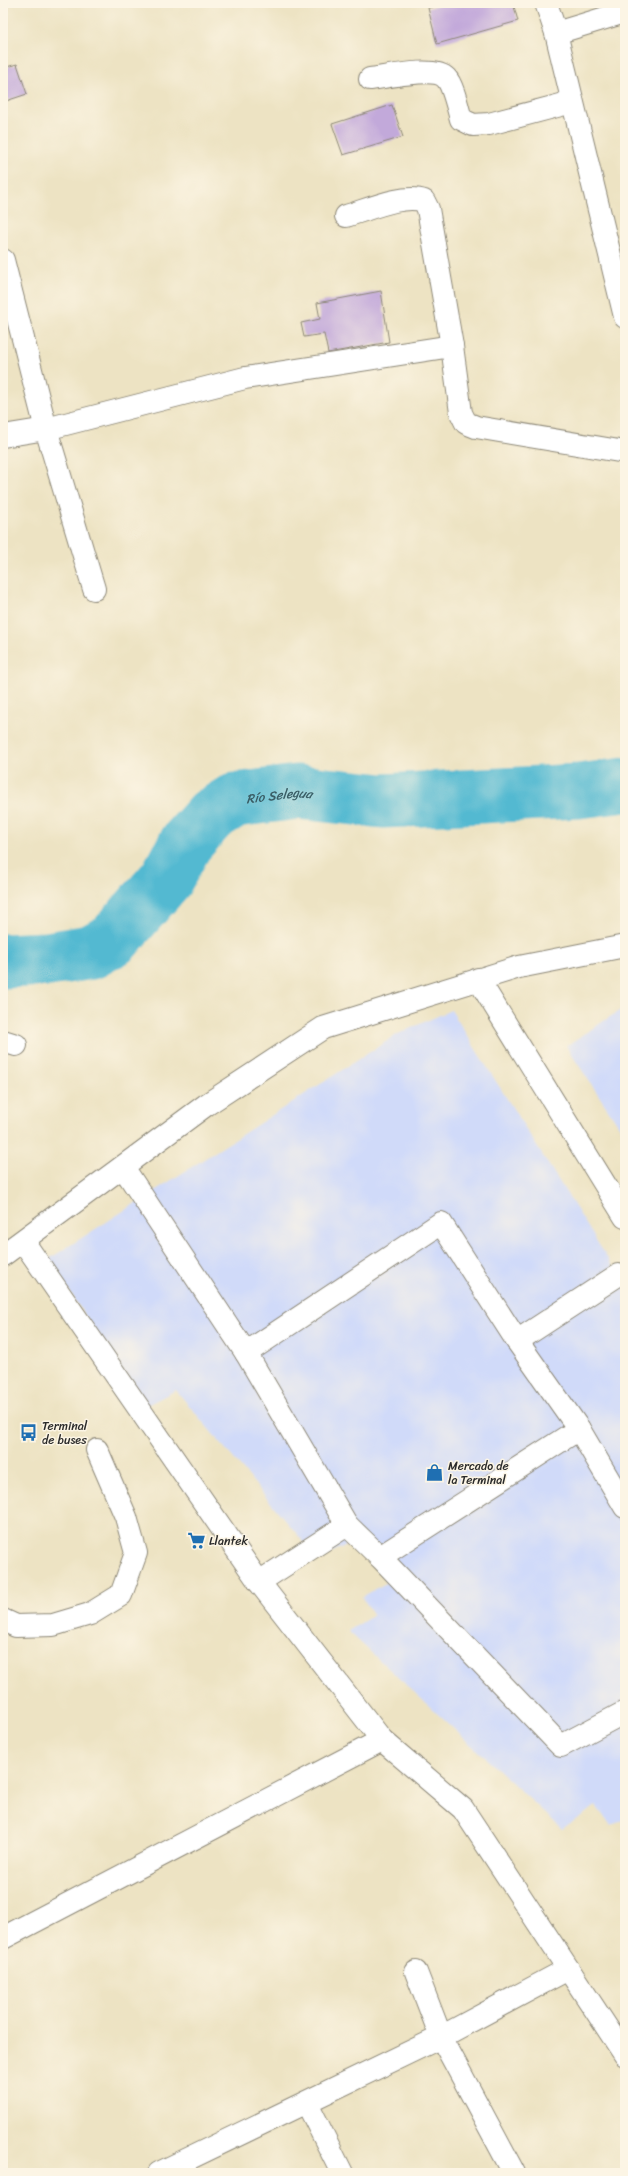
<svg xmlns="http://www.w3.org/2000/svg" width="628" height="2176" viewBox="0 0 628 2176" font-family="Sriracha,sans-serif">
	<style>
		.built { fill: #d0daf9 }
		.lines { fill: none; stroke-linecap: round; stroke-linejoin: round }
		.river { stroke: #53b9d1; stroke-width: 55 }
		.building { fill: #c2a9da }
		.minor-casing { stroke: #8c8777; stroke-width: 24 }
		.minor { stroke: #fff; stroke-width: 22 }
		.labels { text-anchor: middle; stroke-width: 3; stroke-linejoin: round; paint-order: stroke }
		.poi-label { font-size: 12px; fill: #2b2b2b; stroke: #fcf5e5; text-anchor: start }
		.water-label { font-size: 13px; font-style: italic; fill: #395d65; stroke: #fcf5e5 }
	</style>
	<rect width="100%" height="100%" fill="#fcf5e5"/>
	<filter id="ink" filterUnits="userSpaceOnUse"><feTurbulence type="fractalNoise" baseFrequency=".025" numOctaves="2"/><feDisplacementMap in="SourceGraphic" scale="8" xChannelSelector="R" yChannelSelector="G"/><feConvolveMatrix kernelMatrix="1 2 1 2 8 2 1 2 1" color-interpolation-filters="sRGB"/></filter>
	<filter id="wash" filterUnits="userSpaceOnUse"><feTurbulence type="fractalNoise" baseFrequency=".012" numOctaves="4" result="noise"/><feDisplacementMap in="SourceGraphic" scale="16" xChannelSelector="R" yChannelSelector="G"/><feGaussianBlur stdDeviation="0.9" result="paint"/><feColorMatrix in="noise" values="0 0 0 0 0 0 0 0 0 0 0 0 0 0 0 0 0 1.4 0 .05"/><feComposite in="paint" operator="in"/></filter>
	<g filter="url(#wash)">
		<rect width="100%" height="100%" fill="#ede3c3"/>
		<g class="built">
			<polygon points="625,1007 625,1135 566,1046"/>
			<polygon points="451,1010 625,1286 625,1818 611,1826 596,1806 562,1829 348,1631 374,1615 362,1597 386,1583 359,1539 318,1559 176,1390 143,1407 49,1259 398,1034"/>
		</g>
		<g class="lines">
			<path class="river" id="s1" d="M3 961 48 959 91 952 114 939 166 879 186 843 211 815 235 800 297 792 383 801 579 791 625 785"/>
		</g>
		<g id="blocks">
			<g class="building">
				<polygon points="448,3 513,3 518,21 437,44 428,8"/>
				<polygon points="17,64 27,94 3,102 3,68"/>
				<polygon points="392,105 403,137 343,155 332,124"/>
				<polygon points="381,291 389,342 328,353 324,334 304,337 301,323 320,319 317,303"/>
			</g>
		</g>
	</g>
	<g filter="url(#ink)">
		<use href="#blocks" fill-opacity="0" stroke="#8c8777" stroke-width="1"/>
		<g class="lines">
			<defs>
				<g id="minor">
					<polyline points="546,3 556,33 625,317"/>
					<polyline points="556,33 625,12"/>
					<path d="M370 79C387 77 435 66 446 78 453 85 458 109 461 119L473 125 489 124 572 102"/>
					<path d="M346 216C367 210 404 193 424 201L428 209 452 346 461 413 466 423 476 427 625 452"/>
					<polyline points="3,260 46,429 94,589"/>
					<polyline points="3,436 46,429 245,378 452,346"/>
					<polyline points="478,979 625,1217"/>
					<polyline points="3,1041 16,1045"/>
					<polyline points="123,1167 246,1353"/>
					<polyline points="23,1241 259,1582 382,1740 463,1809 625,2055"/>
					<polyline points="3,1255 206,1105 323,1028 519,967 625,946"/>
					<polyline points="579,1429 625,1507"/>
					<polyline points="347,1525 246,1353 441,1223 517,1341"/>
					<polyline points="380,1557 561,1746 625,1712"/>
					<polyline points="259,1582 347,1525 380,1557 579,1429 517,1341 618,1275"/>
					<polyline points="3,1620 16,1626 53,1625 90,1614 121,1595 136,1553 126,1517 97,1450"/>
					<polyline points="3,1938 382,1740"/>
					<polyline points="416,1972 441,2037 514,2173"/>
					<polyline points="307,2103 342,2173"/>
					<polyline points="159,2173 441,2037 568,1969"/>
				</g>
			</defs>
			<use href="#minor" class="minor-casing"/>
			<use href="#minor" class="minor"/>
		</g>
	</g>
	<defs>
		<symbol id="bus-bare" viewBox="-9 -9 18 18"><path d="M-5-6H5V4H4V6H2V4H-2V6H-4V4H-5ZM-3.5-4V0h7V-4ZM-3.5 1.2v1.5H-2V1.2ZM2 1.2v1.5H3.5V1.2Z" fill="#1f6fb2" stroke="#fcf5e5" stroke-width="2.5" paint-order="stroke"/></symbol>
		<symbol id="shop-bare" viewBox="-9 -9 18 18"><path d="M-5-2.5h2.3a2.7 3.5 0 0 1 5.4 0H5L5.5 6h-11ZM-1.5-2.5h3a1.5 2.3 0 0 0-3 0Z" fill="#1f6fb2" stroke="#fcf5e5" stroke-width="2.5" paint-order="stroke"/></symbol>
		<symbol id="supermarket-bare" viewBox="-9 -9 18 18"><path d="M-6-5.5h2.5l.6 2H6L4.5 2H-2.5L-4.4-4H-6ZM-1.5 3.2a1.3 1.3 0 1 0 .1 0ZM3 3.2a1.3 1.3 0 1 0 .1 0Z" fill="#1f6fb2" stroke="#fcf5e5" stroke-width="2.5" paint-order="stroke"/></symbol>
	</defs>
	<g fill-rule="evenodd">
		<use href="#bus-bare" x="16" y="1420" width="25" height="25"/>
		<use href="#shop-bare" x="422" y="1460" width="25" height="25"/>
		<use href="#supermarket-bare" x="184" y="1528" width="25" height="25"/>
	</g>
	<g class="labels">
		<g class="poi-label">
			<text x="42" y="1430">Terminal<tspan x="42" dy="14">de buses</tspan></text>
			<text x="448" y="1470">Mercado de<tspan x="448" dy="14">la Terminal</tspan></text>
			<text x="209" y="1545">Llantek</text>
		</g>
		<g class="water-label">
			<text dy="5" stroke="none"><textPath href="#s1" startOffset="346">Río Selegua</textPath></text>
		</g>
	</g>
	<rect width="628" height="2176" fill="none" stroke="#fcf5e5" stroke-width="16"/>
</svg>
